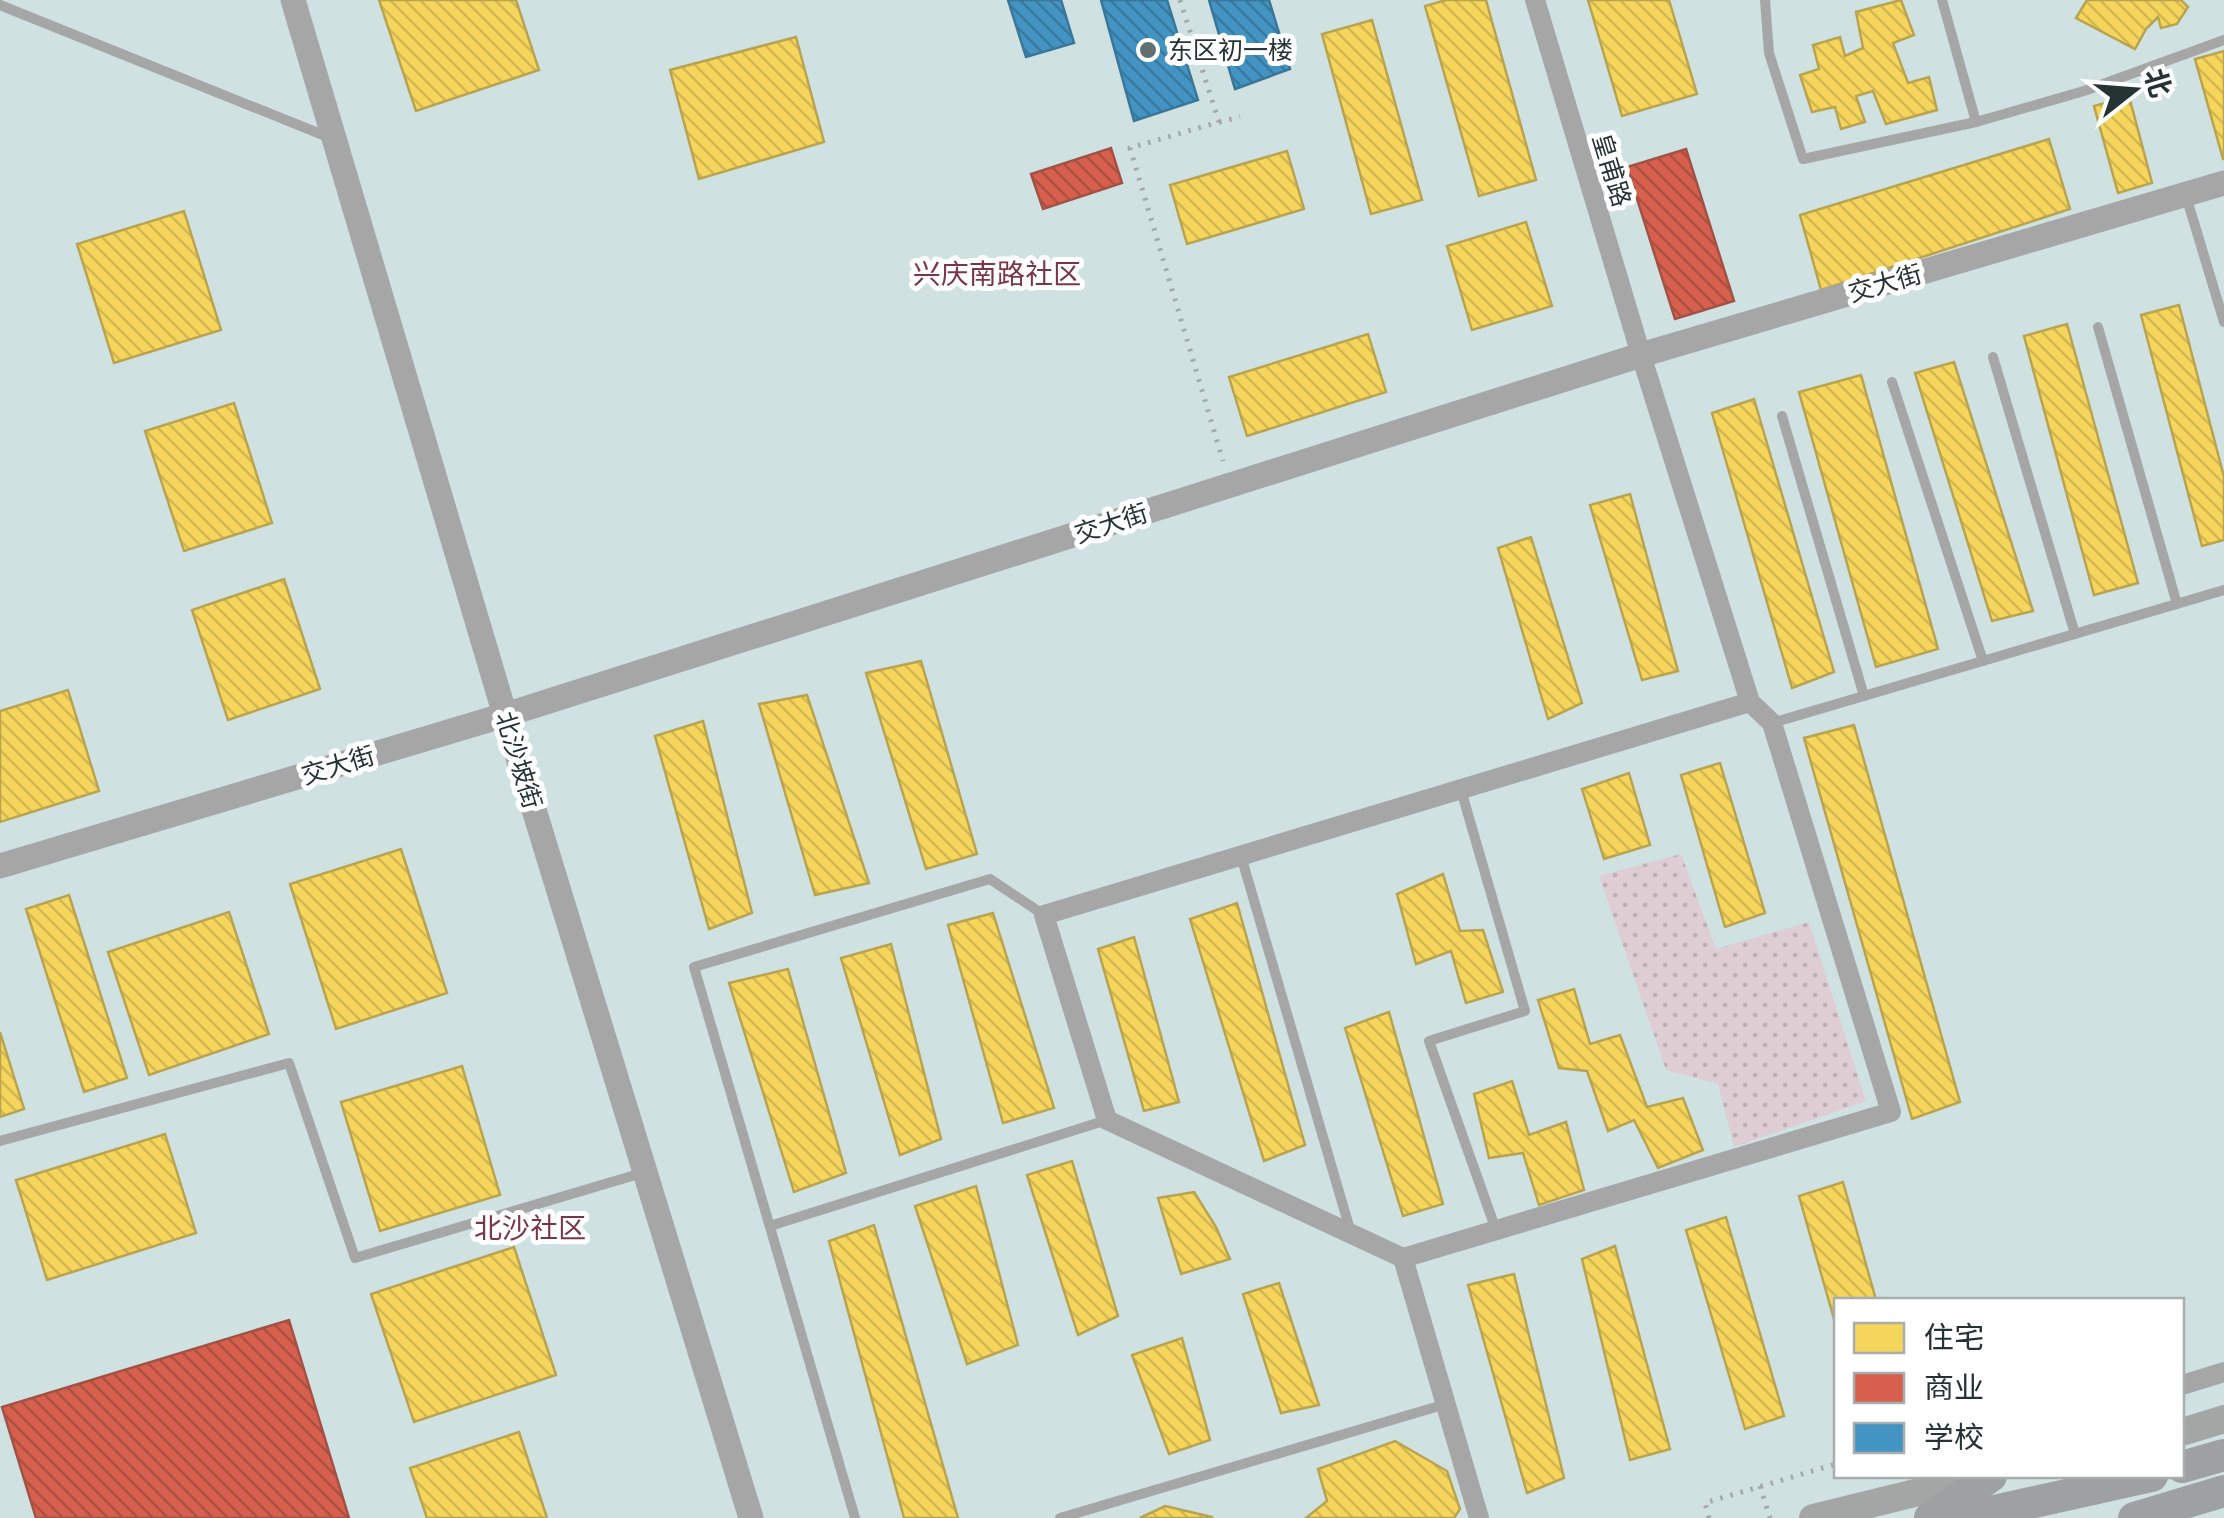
<svg xmlns="http://www.w3.org/2000/svg" width="2224" height="1518" viewBox="0 0 2224 1518" font-family="Rubik,'Noto Sans SC',sans-serif">
	<style>
		.park { fill: url(#park-dots) }
		.homes { fill: url(#homes-back-hatch); stroke: #b8a450; stroke-width: 2.5 }
		.shops { fill: url(#shops-back-hatch); stroke: #a15245; stroke-width: 2.5 }
		.schools { fill: url(#schools-back-hatch); stroke: #3a7698; stroke-width: 2.5 }
		.lines { fill: none; stroke-linecap: round; stroke-linejoin: round }
		.path { stroke: #a4a8a9; stroke-width: 5; stroke-dasharray: 2.5 8; stroke-linecap: butt }
		.service { stroke: #a6a6a6; stroke-width: 10 }
		.minor { stroke: #a6a6a6; stroke-width: 20 }
		.tertiary { stroke: #a6a6a6; stroke-width: 25 }
		.secondary { stroke: #a4a5a5; stroke-width: 28 }
		.trunk { stroke: #9ea0a2; stroke-width: 32 }
		.poi-dot { fill: #617070; stroke: #fff; stroke-width: 4 }
		.labels { text-anchor: middle; stroke-width: 10; stroke-linejoin: round; paint-order: stroke }
		.poi-label { font-size: 25px; fill: #263333; stroke: #fff; text-anchor: start }
		.street-label { font-size: 25px; fill: #263333; stroke: #fff }
		.neighbourhood-label { font-size: 28px; fill: #7b3548; stroke: #fff }
	</style>
	<defs>
		<pattern id="park-dots" width="8" height="8" patternUnits="userSpaceOnUse" patternTransform="scale(2.5)"><rect width="8" height="8" fill="#deced3"/><path d="M2 2h.1M6 6h.1" fill="none" stroke="#beb1b6" stroke-width="1.8" stroke-linecap="round"/></pattern>
		<pattern id="homes-back-hatch" width="6" height="6" patternUnits="userSpaceOnUse" patternTransform="scale(2.5)"><rect width="6" height="6" fill="#f6d55c"/><path d="M-1 5l2 2M0 0l6 6M5-1l2 2" fill="none" stroke="#d3b750"/></pattern>
		<pattern id="shops-back-hatch" width="6" height="6" patternUnits="userSpaceOnUse" patternTransform="scale(2.5)"><rect width="6" height="6" fill="#d6604d"/><path d="M-1 5l2 2M0 0l6 6M5-1l2 2" fill="none" stroke="#ad5041"/></pattern>
		<pattern id="schools-back-hatch" width="6" height="6" patternUnits="userSpaceOnUse" patternTransform="scale(2.5)"><rect width="6" height="6" fill="#4393c3"/><path d="M-1 5l2 2M0 0l6 6M5-1l2 2" fill="none" stroke="#38799f"/></pattern>
	</defs>
	<rect width="100%" height="100%" fill="#cfe1e1"/>
	<polygon class="park" points="1681,854 1716,949 1809,922 1866,1101 1734,1147 1718,1084 1666,1070 1599,876"/>
	<g class="homes">
		<polygon points="379,0 516,0 539,70 416,111"/>
		<polygon points="1446,0 1486,0 1536,180 1479,196 1425,6"/>
		<polygon points="1588,0 1669,0 1697,94 1622,116"/>
		<polygon points="1901,0 1914,35 1893,43 1908,83 1929,77 1937,110 1886,124 1873,91 1856,96 1865,122 1841,129 1835,107 1812,112 1800,75 1819,69 1813,45 1840,37 1845,56 1863,48 1856,12"/>
		<polygon points="2087,0 2181,0 2188,7 2177,24 2161,28 2158,17 2146,29 2135,49 2076,18"/>
		<polygon points="1372,20 1422,200 1371,214 1322,34"/>
		<polygon points="796,37 824,142 699,179 670,70"/>
		<polygon points="2224,51 2224,159 2223,159 2195,59"/>
		<polygon points="2129,96 2152,183 2118,193 2094,106"/>
		<polygon points="2049,139 2070,209 1821,290 1800,215"/>
		<polygon points="1287,151 1304,209 1187,244 1170,185"/>
		<polygon points="184,211 221,330 114,363 77,244"/>
		<polygon points="1526,222 1552,306 1472,330 1447,246"/>
		<polygon points="2179,305 2224,477 2224,540 2202,546 2141,315"/>
		<polygon points="2067,324 2138,583 2094,595 2024,336"/>
		<polygon points="1368,334 1386,392 1247,436 1229,377"/>
		<polygon points="1954,362 2033,611 1992,621 1915,373"/>
		<polygon points="1861,375 1938,649 1876,667 1799,392"/>
		<polygon points="1754,399 1834,672 1792,688 1712,413"/>
		<polygon points="234,403 272,523 184,551 145,431"/>
		<polygon points="1630,494 1678,671 1642,680 1590,505"/>
		<polygon points="1531,537 1582,703 1548,719 1498,548"/>
		<polygon points="284,579 320,689 228,720 192,610"/>
		<polygon points="921,661 977,854 926,869 866,673"/>
		<polygon points="68,690 99,791 0,822 0,711"/>
		<polygon points="807,695 869,883 815,895 759,704"/>
		<polygon points="703,721 752,913 709,929 655,736"/>
		<polygon points="1854,725 1960,1102 1912,1119 1804,738"/>
		<polygon points="1720,763 1765,913 1725,927 1681,775"/>
		<polygon points="1629,773 1650,845 1604,859 1582,789"/>
		<polygon points="401,849 447,993 336,1029 290,884"/>
		<polygon points="1443,874 1460,931 1483,930 1503,992 1466,1003 1451,951 1416,964 1397,894"/>
		<polygon points="69,895 127,1078 84,1092 26,909"/>
		<polygon points="1237,903 1305,1145 1264,1161 1190,919"/>
		<polygon points="229,912 269,1034 149,1075 108,952"/>
		<polygon points="993,913 1054,1108 1003,1123 948,925"/>
		<polygon points="1134,937 1179,1102 1144,1111 1098,949"/>
		<polygon points="891,944 941,1139 900,1155 841,958"/>
		<polygon points="788,969 846,1173 794,1192 729,983"/>
		<polygon points="1574,989 1590,1044 1620,1035 1647,1107 1683,1098 1703,1150 1658,1168 1634,1120 1608,1131 1587,1071 1559,1068 1538,1000"/>
		<polygon points="1389,1012 1443,1204 1403,1216 1345,1028"/>
		<polygon points="0,1032 24,1109 0,1117"/>
		<polygon points="462,1066 500,1195 380,1231 341,1102"/>
		<polygon points="1512,1081 1529,1135 1566,1122 1584,1190 1539,1205 1523,1153 1489,1158 1474,1094"/>
		<polygon points="165,1134 196,1233 47,1280 16,1180"/>
		<polygon points="1072,1161 1118,1316 1078,1335 1027,1175"/>
		<polygon points="1843,1182 1876,1300 1836,1300 1836,1326 1799,1196"/>
		<polygon points="976,1186 1018,1345 967,1364 915,1206"/>
		<polygon points="1194,1192 1216,1227 1230,1259 1181,1274 1158,1198"/>
		<polygon points="1726,1217 1784,1416 1745,1429 1686,1230"/>
		<polygon points="874,1225 958,1518 904,1518 829,1241"/>
		<polygon points="1615,1246 1670,1449 1630,1460 1582,1259"/>
		<polygon points="514,1247 556,1375 414,1422 371,1294"/>
		<polygon points="1514,1274 1564,1478 1527,1493 1468,1285"/>
		<polygon points="1279,1283 1319,1405 1281,1413 1243,1294"/>
		<polygon points="1182,1338 1210,1440 1169,1454 1132,1355"/>
		<polygon points="519,1432 547,1518 427,1518 410,1468"/>
		<polygon points="1395,1441 1447,1471 1460,1509 1454,1518 1306,1518 1327,1501 1318,1469"/>
		<polygon points="1165,1506 1212,1517 1212,1518 1140,1518"/>
	</g>
	<g class="shops">
		<polygon points="1111,148 1122,183 1043,209 1031,174"/>
		<polygon points="1686,149 1734,301 1675,319 1627,167"/>
		<polygon points="289,1320 349,1518 36,1518 2,1407"/>
	</g>
	<g class="schools">
		<polygon points="1008,0 1061,0 1074,43 1026,57"/>
		<polygon points="1101,0 1167,0 1198,100 1134,121"/>
		<polygon points="1209,0 1269,0 1290,69 1235,89"/>
	</g>
	<g class="lines">
		<g class="path">
			<polyline points="1180,0 1219,122 1130,148 1223,461"/>
			<polyline points="1219,122 1240,117"/>
			<polyline points="1760,1486 1770,1518"/>
			<polyline points="1709,1518 1705,1503 1836,1464"/>
		</g>
		<g class="service">
			<polyline points="1765,0 1769,53 1803,159 1976,122"/>
			<polyline points="1942,0 1976,122 2084,91 2224,40"/>
			<polyline points="0,5 328,137"/>
			<polyline points="2186,196 2224,322"/>
			<polyline points="2098,327 2177,604"/>
			<polyline points="1993,357 2075,634"/>
			<polyline points="1892,382 1983,661"/>
			<polyline points="1782,416 1864,696"/>
			<polyline points="1772,723 2224,590"/>
			<polyline points="1461,790 1525,1011 1429,1041 1496,1230"/>
			<polyline points="1241,856 1351,1233"/>
			<polyline points="0,1141 289,1063 355,1258 642,1173"/>
			<polyline points="770,1226 1107,1120"/>
			<polyline points="855,1518 694,967 990,879 1044,915"/>
			<polyline points="1060,1518 1446,1404"/>
		</g>
		<g class="minor">
			<polyline points="1403,1258 1107,1120 1044,915 1750,702"/>
			<polyline points="2182,1385 2224,1372"/>
			<polyline points="1479,1518 1403,1258 1891,1112 1772,723 1750,702 1641,355 1535,0"/>
		</g>
		<g class="tertiary">
			<polyline points="293,0 505,715 751,1518"/>
			<polyline points="0,866 505,715 1641,355 2224,183"/>
		</g>
		<g class="secondary">
			<polyline points="2182,1432 2224,1419"/>
			<polyline points="1813,1518 1984,1476"/>
		</g>
		<g class="trunk">
			<polyline points="2182,1467 2224,1455"/>
			<polyline points="1930,1518 1991,1476"/>
			<polyline points="1962,1518 2152,1476"/>
			<polyline points="2134,1518 2224,1491"/>
		</g>
	</g>
	<circle class="poi-dot" cx="1148" cy="50" r="10"/>
	<g class="labels">
		<g class="poi-label">
			<text x="1168" y="59">东区初一楼</text>
		</g>
		<g class="street-label">
			<text transform="translate(1612 170) rotate(73)" y="9">皇甫路</text>
			<text transform="translate(1885 283) rotate(-16)" y="9">交大街</text>
			<text transform="translate(1111 523) rotate(-18)" y="9">交大街</text>
			<text transform="translate(519 760) rotate(73)" y="9">北沙坡街</text>
			<text transform="translate(338 765) rotate(-17)" y="9">交大街</text>
		</g>
		<g class="neighbourhood-label">
			<text x="997" y="284">兴庆南路社区</text>
			<text x="530" y="1238">北沙社区</text>
		</g>
	</g>
	<rect x="1834" y="1298" width="350" height="180" fill="#ffffff" stroke="#a8adad" stroke-width="2.5"/>
	<rect x="1854" y="1323" width="50" height="30" fill="#f6d55c" stroke="#a8adad" stroke-width="2.5"/>
	<text x="1924" y="1348" font-size="30" fill="#263333">住宅</text>
	<rect x="1854" y="1373" width="50" height="30" fill="#d6604d" stroke="#a8adad" stroke-width="2.5"/>
	<text x="1924" y="1398" font-size="30" fill="#263333">商业</text>
	<rect x="1854" y="1423" width="50" height="30" fill="#4393c3" stroke="#a8adad" stroke-width="2.5"/>
	<text x="1924" y="1448" font-size="30" fill="#263333">学校</text>
	<g transform="translate(2134 90) rotate(73)" stroke="#ffffff" stroke-width="8" paint-order="stroke">
	<path d="M0-8L18 38L0 25L-18 38Z" fill="#263333"/>
	<text y="-15" font-size="28" font-weight="bold" text-anchor="middle" fill="#263333">北</text>
	</g>
</svg>
